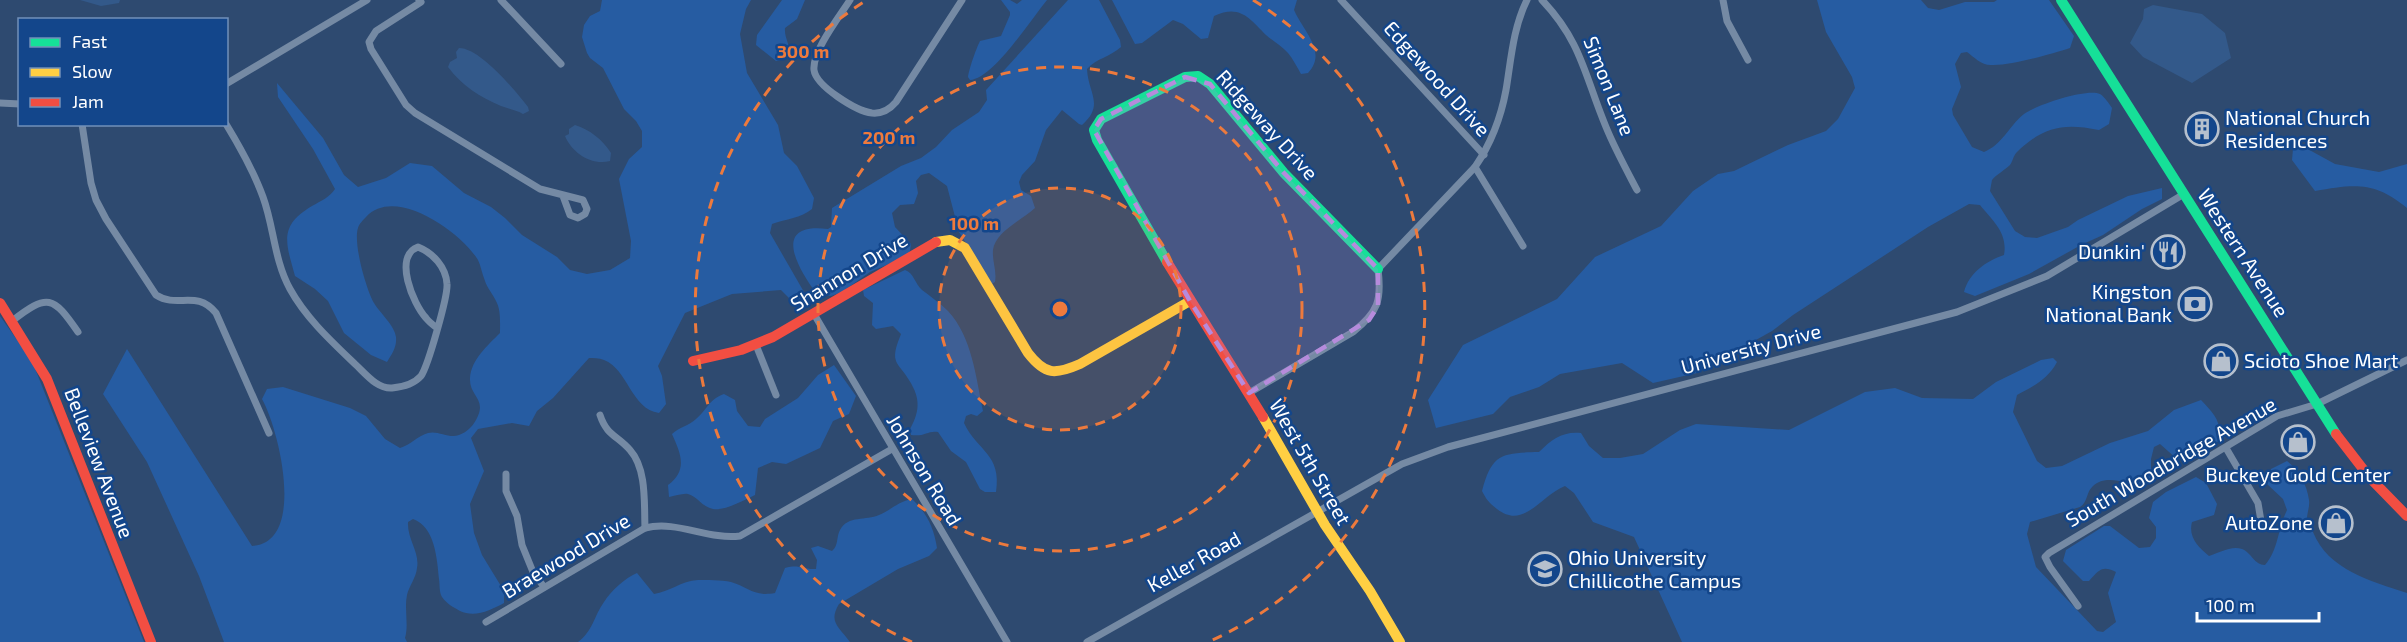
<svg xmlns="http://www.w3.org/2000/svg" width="2407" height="642" viewBox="0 0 2407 642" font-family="'Exo 2',sans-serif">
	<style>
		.green { fill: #265ca2 }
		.water { fill: #33598a }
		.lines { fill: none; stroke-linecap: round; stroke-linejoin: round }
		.street { stroke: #758aa4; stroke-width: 7 }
		.fast { stroke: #16e098; stroke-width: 10 }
		.slow { stroke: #ffcf43; stroke-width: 10 }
		.jam { stroke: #f24e42; stroke-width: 10 }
		.marked { fill: #b68bdc; fill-opacity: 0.2; stroke: #b68bdc; stroke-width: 4.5; stroke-dasharray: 12 8; stroke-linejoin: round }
		.ring { fill: none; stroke: #ed7a3d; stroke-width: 3; stroke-dasharray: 10 8 }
		.labels { text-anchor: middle; stroke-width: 5; stroke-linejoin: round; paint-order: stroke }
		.street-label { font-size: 20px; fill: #fff; stroke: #13468b }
		.poi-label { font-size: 20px; fill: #fff; stroke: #13468b; text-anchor: start }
		.centre { fill: #ed7a3d; stroke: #13468b; stroke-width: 3 }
		.ring-label { font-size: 18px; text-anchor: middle; font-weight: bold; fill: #ed7a3d; stroke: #13468b; stroke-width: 5; stroke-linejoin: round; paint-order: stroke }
	</style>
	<rect width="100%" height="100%" fill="#2e4a70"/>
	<g class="green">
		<path d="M602 0H751L746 9 740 34 747 73 778 125 784 153 797 166 814 198 812 209C801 218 786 219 772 224L770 233 804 292 801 302 794 303 781 290 732 294 685 313 658 366 662 376 666 404 659 413C631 409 628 369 604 360 599 358 593 358 589 358L553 398 537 411 529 426 512 423 478 429 471 438 484 471 470 504 474 533 482 555 504 591V603C491 610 475 618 460 611 453 607 447 604 442 597 439 592 440 585 439 579 437 558 435 527 413 519L408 522C407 539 420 552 417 568 416 578 409 586 407 595 404 609 409 624 405 638L407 642H224L199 576 147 462 103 394 127 349 252 546C307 543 279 429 262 399L267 389 283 387 350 408 366 416 385 439 400 448C411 445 417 436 428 433 438 430 449 439 459 435 467 432 472 427 476 420 488 398 469 397 470 378 471 360 488 345 500 333 500 322 501 310 496 301 493 294 487 288 485 281 482 274 481 266 478 260 461 232 395 185 366 217 363 220 359 224 358 228 353 243 366 289 374 303 380 313 395 326 396 337 397 347 392 354 387 362L371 355 344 333 328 301 315 289 295 276C286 243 278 226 312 206 321 201 330 197 335 189L313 149 278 97 277 83 323 138 344 175 358 187 386 178 410 163 432 166 464 193 491 207 505 218 522 235 557 257 570 270 587 274 610 270 630 258 631 241 619 179 629 159 642 147V131L636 121 624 109 603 68 590 58 587 53 582 37 584 25 590 16 600 11Z"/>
		<path d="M782 0H805L797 19 785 28C784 39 792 47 790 58L776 61 756 45 757 35Z"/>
		<path d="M1001 0H1010L1017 4 1022 0H1047C1032 18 993 79 970 80L968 77C969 69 976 49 980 41L1001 36 1010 15V12Z"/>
		<path d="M1068 0H1099L1120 40 1121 47C1110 57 1097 58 1087 69 1088 93 1105 105 1082 125L1079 124 1062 110 1046 130 1035 161 1022 175 1019 182 1021 190 1031 196 1035 208C1022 220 995 232 993 250 992 261 997 271 995 282L992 284 990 281 959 232 947 186 929 173 921 175 916 181 918 193 914 204 900 205 892 213 895 227 911 244 910 251 905 257 870 272 842 292 831 296 816 293C797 267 771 222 828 229L831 227 832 208 901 166 921 158 936 147 952 130 979 112 987 100 986 90Z"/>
		<path d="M1112 0H1297L1294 10C1303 31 1328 52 1308 73L1301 74C1297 67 1293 59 1288 53 1282 46 1273 41 1266 35 1249 18 1240 4 1214 16L1208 38 1201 39 1183 24 1173 20 1142 43 1135 44Z"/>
		<path d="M1817 0H1921L1928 8 1939 10 1965 2H1994L1997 0H2049L2074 36 2070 48C2051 54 2011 66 1991 65 1981 65 1974 57 1967 52L1961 53 1955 64 1961 87 1952 109 1953 115 1972 147 1984 152C2002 145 2009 126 2024 114 2036 105 2087 88 2100 94 2105 97 2109 104 2112 108L2109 124 2099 130C2064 123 2044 126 2017 152 2013 156 2013 161 2010 165 2005 170 1997 174 1992 180L1990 191 2015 231 2025 237 2037 238 2068 227 2078 220 2128 196 2162 188V199L2142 209 2103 235 2081 245 2029 274 1975 296 1964 292C1969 273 1986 261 2004 255 2008 233 1993 221 1980 205L1969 204 1928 227 1793 315 1772 331 1697 373 1653 383 1622 363 1560 374 1539 387 1510 397 1493 414 1436 428 1428 400 1463 345 1557 299 1595 257 1661 226 1693 191 1718 174 1734 171 1788 145 1826 131 1838 119 1855 88 1852 77 1826 32Z"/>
		<path d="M2304 147 2335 164 2379 172 2407 164V208C2375 181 2354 184 2315 191L2292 160 2293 149Z"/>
		<path d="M905 270C914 273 915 284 922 290 931 297 940 303 948 311 972 337 976 377 983 411L977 416 971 414 966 416 964 423C977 451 1002 454 996 492H985L980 489 966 462 951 451 938 432C928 430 925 437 911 435L910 429C921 409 920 396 907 377 904 372 898 366 896 361 893 353 898 342 901 334L893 326 876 329 872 325 873 303 864 296 863 290Z"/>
		<polygon points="0,316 32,361 144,642 0,642"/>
		<path d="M2053 358 2057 362C2048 379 2034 386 2017 395L2013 412 2037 461 2046 468 2062 466 2110 443 2148 431 2174 410 2201 400C2214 414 2222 421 2219 441L2189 459H2177L2160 444 2154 447 2151 459V478L2141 486C2127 483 2105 474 2093 486 2086 492 2088 502 2080 507L2030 522 2027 534 2036 567 2097 631 2103 632 2116 622 2108 593 2116 572C2102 565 2099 570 2089 581H2083L2063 561 2066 550 2104 526H2110L2139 548 2150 547 2156 538V527L2149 518 2153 502 2166 492 2196 477 2206 483 2217 504 2214 515 2192 522C2188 537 2198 547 2209 556 2218 553 2232 545 2242 549 2252 553 2254 565 2265 565 2278 551 2278 528 2287 510L2283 499 2267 484 2271 469 2287 461C2299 470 2307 485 2309 500 2310 506 2307 513 2307 519 2308 523 2311 528 2313 532 2328 570 2371 581 2407 593V642H1682L1634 537 1593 522 1574 493 1565 486C1540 496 1524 530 1497 509 1489 503 1486 499 1482 491 1492 453 1502 453 1539 452 1552 439 1563 431 1581 433L1589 446 1603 458H1620L1643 454 1680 430 1696 424 1789 430 1865 392 1895 388 1922 398 1973 399 1996 382 2041 360Z"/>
		<path d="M834 365 856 396 849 414 833 421 820 448 786 464 772 462 758 468 755 495C744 500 725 511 713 509 702 507 697 496 688 494 683 493 675 496 669 497L668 485C688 470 681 454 672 434 679 427 689 426 696 419 707 410 709 399 724 394L735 400 737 411 748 426 760 427 765 419 798 398 818 375Z"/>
		<path d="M912 499C927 513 934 528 937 548L929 556 898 569 839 604C828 622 839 627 850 642H578C593 631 594 616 604 602 611 591 625 578 637 573L654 594C669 592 681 581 698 580 707 580 721 580 731 582 749 587 753 597 775 593L785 568C800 564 803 570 816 569L817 560 811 548 818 546 832 551C839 545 836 537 840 530 848 515 866 521 879 515 891 510 899 501 912 499Z"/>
	</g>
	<g class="water">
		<polygon points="80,0 120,0 119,3 101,6"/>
		<polygon points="2153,5 2202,14 2225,33 2231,58 2192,83 2143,57 2130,43 2143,19 2144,9"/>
		<path d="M459 48C480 48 515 90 528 107L529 111 523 114C516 110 509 109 501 106 480 97 462 86 448 67L450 62 457 58 456 52Z"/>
		<path d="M575 125C590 130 602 139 611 153L610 161C592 166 572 153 565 136L569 134V129Z"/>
	</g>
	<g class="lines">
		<g class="street">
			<polyline points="419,0 421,2 376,31 369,42 371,49 406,105 415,113 540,189 583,200 587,209 585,214 578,218 570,215 563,196"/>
			<polyline points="501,0 561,64"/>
			<path d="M850 0C840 16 812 51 814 70 816 86 856 111 872 113 882 114 890 109 896 102L962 0"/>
			<polyline points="1341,0 1484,155"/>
			<path d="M1542 0C1582 42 1585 77 1606 127 1615 149 1626 169 1637 190"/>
			<polyline points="1723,0 1727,21 1748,60"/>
			<polyline points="226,84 367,0"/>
			<polyline points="0,103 20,104"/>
			<path d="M82 124 91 183 96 200 106 219 156 295C178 309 196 289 216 313L269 433"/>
			<path d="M226 124C240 147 254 172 263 197 274 227 274 260 290 289 306 318 331 341 355 364 366 374 377 389 392 388 403 387 414 384 421 376 428 366 448 296 447 284 446 267 433 253 418 247 393 256 413 304 426 318 429 322 433 325 437 328"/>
			<polyline points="1475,167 1523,246"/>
			<polyline points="814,314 1007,642"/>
			<path d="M12 321C48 293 53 296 78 332"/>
			<polyline points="756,345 776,395"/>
			<path d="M1249 393 1353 332C1378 312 1382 301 1378 269L1475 167C1490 145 1501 117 1506 90 1511 60 1513 28 1527 0"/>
			<path d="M600 415C607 436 617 435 630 450 647 469 644 504 645 528"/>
			<polyline points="2226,448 2258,503 2261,521"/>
			<polyline points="506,474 506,491 517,516 522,545 533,572 544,587"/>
			<polyline points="2078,606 2050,567 2045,557 2049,553 2277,416 2317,404 2407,360"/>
			<path d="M486 622 645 528C677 520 708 540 740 536L892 449"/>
			<polyline points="1087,642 1402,464 1448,447 1957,312 2047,276 2184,194"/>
		</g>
		<g class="fast">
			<polyline points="2061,0 2336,434"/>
			<polyline points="1167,262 1097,140 1094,130 1101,119 1185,77 1198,76 1210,84 1284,173 1378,269"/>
		</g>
		<g class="slow">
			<path d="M936 242 950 240 965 248 1028 353C1045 375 1055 375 1080 364L1190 301"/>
			<polyline points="1263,417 1325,525 1370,591 1400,642"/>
		</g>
		<g class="jam">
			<polyline points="1167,262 1263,417"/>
			<polyline points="0,303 47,379 151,642"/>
			<polyline points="693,361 741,350 773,337 936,242"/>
			<polyline points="2336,434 2370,478 2407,516"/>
		</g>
	</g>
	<path class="marked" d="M1185 77 1210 84 1284 173 1378 269V306L1369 320 1249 393 1190 301 1094 130 1101 119Z"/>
	<circle cx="1060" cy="309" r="121" fill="#ed7a3d" fill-opacity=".12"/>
	<g class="ring">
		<circle cx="1060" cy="309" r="121"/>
		<circle cx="1060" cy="309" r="242"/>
		<path d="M912 642A364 364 0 0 1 867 0M1253 0A364 364 0 0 1 1208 642"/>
	</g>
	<defs>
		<symbol id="building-ring" viewBox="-11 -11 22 22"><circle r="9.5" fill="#13468b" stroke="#b6c0cd" stroke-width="1.5"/><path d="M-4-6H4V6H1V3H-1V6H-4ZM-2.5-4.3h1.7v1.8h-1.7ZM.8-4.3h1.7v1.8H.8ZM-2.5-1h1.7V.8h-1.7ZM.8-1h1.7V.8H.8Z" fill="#b6c0cd"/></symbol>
		<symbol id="restaurant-ring" viewBox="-11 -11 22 22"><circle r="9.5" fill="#13468b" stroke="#b6c0cd" stroke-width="1.5"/><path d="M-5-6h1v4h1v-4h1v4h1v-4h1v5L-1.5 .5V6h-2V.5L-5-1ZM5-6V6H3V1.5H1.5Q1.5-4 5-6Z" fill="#b6c0cd"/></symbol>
		<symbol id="bank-ring" viewBox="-11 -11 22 22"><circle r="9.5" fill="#13468b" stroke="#b6c0cd" stroke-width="1.5"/><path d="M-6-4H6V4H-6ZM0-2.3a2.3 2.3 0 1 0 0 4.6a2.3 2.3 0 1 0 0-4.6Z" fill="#b6c0cd"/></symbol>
		<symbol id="shop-ring" viewBox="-11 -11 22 22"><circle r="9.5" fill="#13468b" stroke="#b6c0cd" stroke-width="1.5"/><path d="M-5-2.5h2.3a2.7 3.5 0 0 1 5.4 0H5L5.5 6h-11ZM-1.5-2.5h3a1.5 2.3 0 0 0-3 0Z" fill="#b6c0cd"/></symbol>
		<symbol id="university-ring" viewBox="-11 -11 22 22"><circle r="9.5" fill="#13468b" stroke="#b6c0cd" stroke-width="1.5"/><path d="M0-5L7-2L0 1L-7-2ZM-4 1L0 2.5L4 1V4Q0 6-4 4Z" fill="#b6c0cd"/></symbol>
	</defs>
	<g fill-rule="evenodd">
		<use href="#building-ring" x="2183" y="110" width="38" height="38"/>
		<use href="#restaurant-ring" x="2149" y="233" width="38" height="38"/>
		<use href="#bank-ring" x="2176" y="285" width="38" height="38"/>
		<use href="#shop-ring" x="2202" y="342" width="38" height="38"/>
		<use href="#shop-ring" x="2279" y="423" width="38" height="38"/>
		<use href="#shop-ring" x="2317" y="504" width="38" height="38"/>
		<use href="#university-ring" x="1526" y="550" width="38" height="38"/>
	</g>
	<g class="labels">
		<g class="street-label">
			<text transform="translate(1437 79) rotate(48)" y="7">Edgewood Drive</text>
			<text transform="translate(1609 86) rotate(68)" y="7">Simon Lane</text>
			<text transform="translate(1267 125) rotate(48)" y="7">Ridgeway Drive</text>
			<text transform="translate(2243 253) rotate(57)" y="7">Western Avenue</text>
			<text transform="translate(849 272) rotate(-31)" y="7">Shannon Drive</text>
			<text transform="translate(1751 349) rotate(-15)" y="7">University Drive</text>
			<text transform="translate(1310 462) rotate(60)" y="7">West 5th Street</text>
			<text transform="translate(2171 462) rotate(-30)" y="7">South Woodbridge Avenue</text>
			<text transform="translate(99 463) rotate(69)" y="7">Belleview Avenue</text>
			<text transform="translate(924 470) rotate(59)" y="7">Johnson Road</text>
			<text transform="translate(566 556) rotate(-31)" y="7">Braewood Drive</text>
			<text transform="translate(1194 562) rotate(-29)" y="7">Keller Road</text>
		</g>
		<g class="poi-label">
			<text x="2225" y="125">National Church<tspan x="2225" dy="23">Residences</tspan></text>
			<text x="2145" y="259" text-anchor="end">Dunkin'</text>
			<text x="2172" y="299" text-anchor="end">Kingston<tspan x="2172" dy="23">National Bank</tspan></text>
			<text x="2244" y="368">Scioto Shoe Mart</text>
			<text x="2298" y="482" text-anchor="middle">Buckeye Gold Center</text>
			<text x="2313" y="530" text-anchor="end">AutoZone</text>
			<text x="1568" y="565">Ohio University<tspan x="1568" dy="23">Chillicothe Campus</tspan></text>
		</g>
	</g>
	<circle cx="1060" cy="309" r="9" class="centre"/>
	<g class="ring-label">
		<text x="803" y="58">300 m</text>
		<text x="889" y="144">200 m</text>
		<text x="974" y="230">100 m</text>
	</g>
	<rect x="18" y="18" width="210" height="108" fill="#13468b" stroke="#7190b9" stroke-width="1.5"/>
	<rect x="30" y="38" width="30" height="9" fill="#16e098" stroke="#7190b9" stroke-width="1.5"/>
	<text x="72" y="48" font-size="18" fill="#ffffff">Fast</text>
	<rect x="30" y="68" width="30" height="9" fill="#ffcf43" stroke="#7190b9" stroke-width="1.5"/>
	<text x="72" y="78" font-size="18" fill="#ffffff">Slow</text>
	<rect x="30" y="98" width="30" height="9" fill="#f24e42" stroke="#7190b9" stroke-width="1.5"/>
	<text x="72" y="108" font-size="18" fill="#ffffff">Jam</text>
	<path d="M2197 612v9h122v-9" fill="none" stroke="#ffffff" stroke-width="3"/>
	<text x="2206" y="612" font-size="18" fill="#ffffff" stroke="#13468b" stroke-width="4.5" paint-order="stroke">100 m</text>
</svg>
